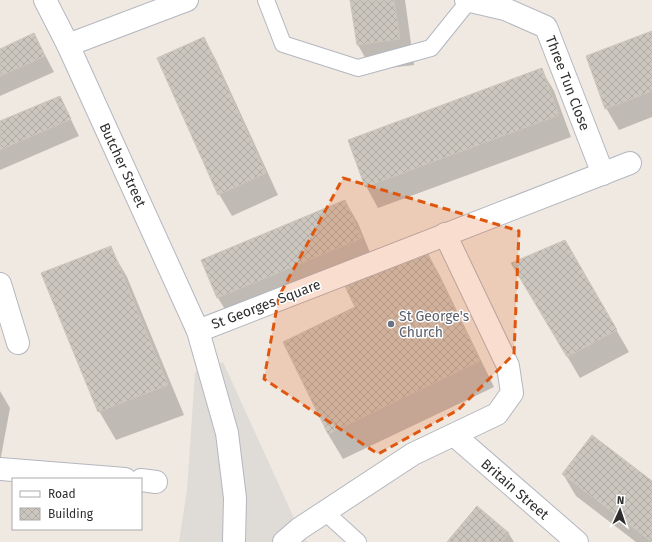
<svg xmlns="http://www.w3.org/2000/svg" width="652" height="542" viewBox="0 0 652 542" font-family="'Fira Sans',sans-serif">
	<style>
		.plaza { fill: #dfdcd8 }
		.shadow { fill: #0003 }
		.building { fill: url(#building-cross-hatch); stroke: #cbc5ba }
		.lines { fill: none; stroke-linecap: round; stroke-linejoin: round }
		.service-casing { stroke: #b4b7c1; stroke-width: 18 }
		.minor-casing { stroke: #b4b7c1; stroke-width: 24 }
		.service { stroke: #fff; stroke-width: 16 }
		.minor { stroke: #fff; stroke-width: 22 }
		.marked { fill: #df570e; fill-opacity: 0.2; stroke: #df570e; stroke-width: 3; stroke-dasharray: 8 5; stroke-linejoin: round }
		.worship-dot { fill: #6b7280; stroke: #fff; stroke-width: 1.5 }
		.labels { text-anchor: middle; stroke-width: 3; stroke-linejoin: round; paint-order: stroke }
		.street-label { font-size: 14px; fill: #2e2e2e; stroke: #fff }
		.worship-label { font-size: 14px; fill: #5b616d; stroke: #fff; text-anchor: start }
	</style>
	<defs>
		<pattern id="building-cross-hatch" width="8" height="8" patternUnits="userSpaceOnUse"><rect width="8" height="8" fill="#cbc7bf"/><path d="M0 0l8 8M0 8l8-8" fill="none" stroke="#afaba4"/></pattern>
	</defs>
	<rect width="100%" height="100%" fill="#efe9e1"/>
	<polygon class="plaza" points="223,362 299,529 307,542 179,542 187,490 195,372"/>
	<g class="shadow">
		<polygon points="351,0 405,0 414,65 372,70 358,45"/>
		<polygon points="652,32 652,117 619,130 606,108"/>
		<polygon points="34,34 54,72 0,96 0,50"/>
		<polygon points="204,38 216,60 278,195 232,216 219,194"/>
		<polygon points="541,69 554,91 571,137 378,208 366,186"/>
		<polygon points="60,97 79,136 0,170 0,122"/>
		<polygon points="345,201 358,223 373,260 231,319 218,298 203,261"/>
		<polygon points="565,241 629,352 580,378 525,285"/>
		<polygon points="110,248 127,277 184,415 116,440 99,411"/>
		<polygon points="425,249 439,274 494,387 343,459 328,434 356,308"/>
		<polygon points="0,391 10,408 0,462"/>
		<polygon points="563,474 652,482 652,542 636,542 576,496"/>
		<polygon points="477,508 509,534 514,542 448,542"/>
	</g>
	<g class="building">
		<polygon points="350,0 394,0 400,39 357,45"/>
		<polygon points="652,31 652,91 605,109 586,56"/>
		<polygon points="34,33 45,56 0,76 0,49"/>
		<polygon points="204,37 266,173 218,195 157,58"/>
		<polygon points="542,68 559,115 365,187 348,140"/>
		<polygon points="60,96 71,119 0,150 0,121"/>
		<polygon points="345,200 362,238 217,298 201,260"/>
		<polygon points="565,240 617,330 567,357 511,263"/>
		<polygon points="111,246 168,385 98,412 41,273"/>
		<polygon points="425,248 480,361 328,434 283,342 355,307 345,286"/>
		<polygon points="592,435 652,481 652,542 562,474"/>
		<polygon points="477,506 509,533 502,542 447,542"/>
	</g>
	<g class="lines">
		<defs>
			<g id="service">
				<polyline points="266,0 283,44 358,68 431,48 468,2"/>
				<polyline points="325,512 358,542"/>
			</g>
			<g id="minor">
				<polyline points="45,0 68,45 198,331 227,433 235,498 234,542"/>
				<polyline points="466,0 505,9 546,27 603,174"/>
				<polyline points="68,45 187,0"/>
				<polyline points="0,284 18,343"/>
				<polyline points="198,331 630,163"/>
				<polyline points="454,435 577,542"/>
				<polyline points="0,469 125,479"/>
				<polyline points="141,480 156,482"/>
				<polyline points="284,542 299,529 413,454 497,414 512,393 508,366 445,234"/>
			</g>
		</defs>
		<use href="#service" class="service-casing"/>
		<use href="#minor" class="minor-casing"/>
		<use href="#service" class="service"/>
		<use href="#minor" class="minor"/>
	</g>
	<path class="marked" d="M343 178 519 231 514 354 458 410 378 454 264 379 279 296Z"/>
	<circle class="worship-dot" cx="391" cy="324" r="4"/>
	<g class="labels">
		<g class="street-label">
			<text transform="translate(568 83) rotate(69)" y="5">Three Tun Close</text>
			<text transform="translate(123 165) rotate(65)" y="5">Butcher Street</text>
			<text transform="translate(266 304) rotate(-21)" y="5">St Georges Square</text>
			<text transform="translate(515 489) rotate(41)" y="5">Britain Street</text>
		</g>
		<g class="worship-label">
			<text x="399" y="321">St George's<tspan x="399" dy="16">Church</tspan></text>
		</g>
	</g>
	<rect x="12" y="478" width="130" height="52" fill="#ffffff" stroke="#ababab"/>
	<rect x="20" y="491" width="20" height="6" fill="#ffffff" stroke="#ababab"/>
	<text x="48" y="498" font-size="12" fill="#2e2e2e">Road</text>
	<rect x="20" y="508" width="20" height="12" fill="url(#building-cross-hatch)" stroke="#ababab"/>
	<text x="48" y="518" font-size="12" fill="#2e2e2e">Building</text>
	<g transform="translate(620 510) rotate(3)" stroke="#ffffff" stroke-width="3" paint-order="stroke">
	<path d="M0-3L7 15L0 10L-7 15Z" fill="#2e2e2e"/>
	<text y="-6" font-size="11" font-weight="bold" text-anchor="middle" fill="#2e2e2e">N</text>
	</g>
</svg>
